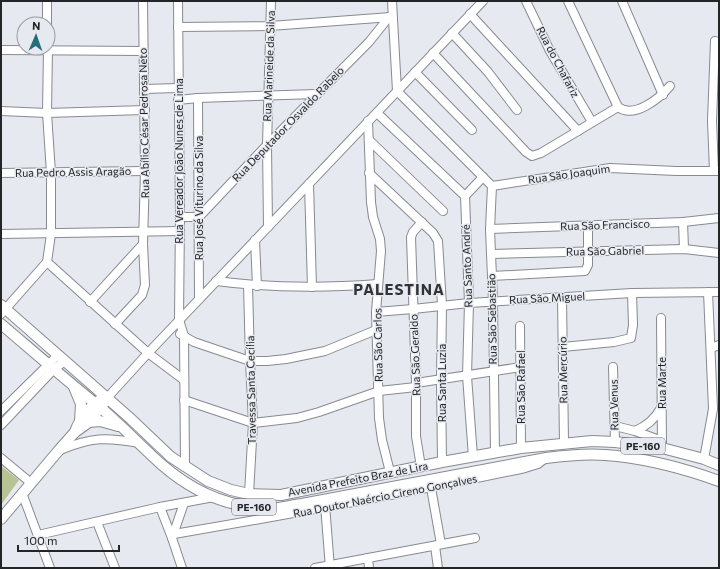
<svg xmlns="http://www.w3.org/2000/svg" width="720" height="569" viewBox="0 0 720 569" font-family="Commissioner,sans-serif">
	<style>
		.green { fill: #b7c393 }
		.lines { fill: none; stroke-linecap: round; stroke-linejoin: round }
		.minor-casing { stroke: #878a90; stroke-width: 10 }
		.major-casing { stroke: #878a90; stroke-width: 12 }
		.minor { stroke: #fff; stroke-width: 8 }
		.major { stroke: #fff; stroke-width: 10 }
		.labels { text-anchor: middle; stroke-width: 3; stroke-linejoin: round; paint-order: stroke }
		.shield { fill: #e6e9f0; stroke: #5e6063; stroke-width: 1 }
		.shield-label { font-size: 10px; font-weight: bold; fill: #242527 }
		.street-label { font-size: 11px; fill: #242527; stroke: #e6e9f0 }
		.district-label { font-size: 15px; font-weight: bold; letter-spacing: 1px; fill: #313338; stroke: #e6e9f0 }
	</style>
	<rect width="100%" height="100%" fill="#e6e9f0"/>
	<polygon class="green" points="1,466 19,480 1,505"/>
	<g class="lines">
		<defs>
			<g id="minor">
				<polyline points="47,1 47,24"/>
				<polyline points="178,1 180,217 179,320 184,336 185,467"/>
				<polyline points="392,1 397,91 492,186"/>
				<polyline points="526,1 550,51 592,122"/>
				<path d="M568 1 618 107C634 119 659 99 670 86"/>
				<polyline points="622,1 663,95"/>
				<polyline points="470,14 578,131"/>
				<polyline points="178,27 270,26 391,17"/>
				<polyline points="452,33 488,72 517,110"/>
				<polyline points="1,50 143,51"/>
				<polyline points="433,53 526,152 532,156 541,153 618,107"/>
				<polyline points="415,72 472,130"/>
				<polyline points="144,89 178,88"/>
				<polyline points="198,98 199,299"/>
				<polyline points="178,100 198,98 316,94"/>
				<polyline points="1,111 47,113 145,110"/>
				<polyline points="377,113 465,196 469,303 467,376 473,457"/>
				<polyline points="368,121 371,202 373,217 380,239 381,251 376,312 379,418 382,440 390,472"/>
				<polyline points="369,140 443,211"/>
				<polyline points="714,171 712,121 715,41"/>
				<polyline points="1,173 145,171"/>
				<polyline points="369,173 433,233 438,241 442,305 441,380 442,462"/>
				<polyline points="309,184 312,287"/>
				<polyline points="492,186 490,229 493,301 495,453"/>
				<polyline points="492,186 610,168 676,171 719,171"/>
				<polyline points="465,196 483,177"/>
				<polyline points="180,217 199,217 267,145 369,42 389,17"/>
				<polyline points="683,222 684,249"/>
				<polyline points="268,227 267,145 271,1"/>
				<polyline points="490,229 683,222 719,218"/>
				<polyline points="1,234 180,231"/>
				<polyline points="255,240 257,286"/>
				<polyline points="491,254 684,249 719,253"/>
				<polyline points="47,262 148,353 184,380"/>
				<polyline points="492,276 585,271 588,265 588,226"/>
				<path d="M216 281C270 288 323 288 378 284"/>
				<polyline points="248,285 250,361 253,423 249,494"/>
				<polyline points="562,297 564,443"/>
				<polyline points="90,302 143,244"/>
				<polyline points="376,312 413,309 469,303 632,293 719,292"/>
				<polyline points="1,314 47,262 51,234 51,173 47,113 48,48"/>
				<polyline points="661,318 662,448"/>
				<polyline points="115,324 142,295 145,285 143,244 145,171 143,1"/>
				<polyline points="520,326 521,448"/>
				<polyline points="180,334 194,342 250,361 267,361 286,359 325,351 376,330"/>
				<polyline points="563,347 614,342 631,338 633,325 632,293"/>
				<polyline points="711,348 719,345"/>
				<polyline points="613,367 615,442"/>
				<polyline points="416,383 521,367"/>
				<polyline points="107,398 148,353 483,1"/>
				<polyline points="184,400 253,423 297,418 319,412 379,391 416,387"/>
				<polyline points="1,411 58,355"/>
				<polyline points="1,425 54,369 65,361"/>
				<path d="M615 426 635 431C647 426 655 419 661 408"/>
				<polyline points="635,431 662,441"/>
				<path d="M60 450C92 437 106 437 139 443"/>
				<polyline points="1,458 31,483"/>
				<polyline points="704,459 713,409 708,292"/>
				<polyline points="421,467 416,436 416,383 411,237 413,232 422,222"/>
				<polyline points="431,488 441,544"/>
				<polyline points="22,493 50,568"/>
				<polyline points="325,505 330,568"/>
				<polyline points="160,507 172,538"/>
				<polyline points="97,522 115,568"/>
				<path d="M174 534C291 514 408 493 525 468L538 464 543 460"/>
				<polyline points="38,535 160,507 214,497"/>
				<polyline points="435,546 438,568"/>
				<polyline points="368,558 369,568"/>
				<polyline points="182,568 172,538 184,503"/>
				<polyline points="315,568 475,538"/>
			</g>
			<g id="major">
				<polyline points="1,305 131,419 171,457 208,481 231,490 249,494 281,495 442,462 521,448 592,441 615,442 662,448 704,459 719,465"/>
				<path d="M1 324C34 352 67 381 101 408 122 426 141 446 161 464 194 493 234 510 278 508 286 507 294 505 302 504L546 458C568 455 596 453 617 456 652 460 686 469 719 481"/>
				<polyline points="74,387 81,404 80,421"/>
				<polyline points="89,422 100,421 118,426"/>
				<path d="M75 432C79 420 89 407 100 400"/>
				<polyline points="1,519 59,450 75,432 89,422 104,403"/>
			</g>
		</defs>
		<use href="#minor" class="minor-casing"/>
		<use href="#major" class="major-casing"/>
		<use href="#minor" class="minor"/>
		<use href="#major" class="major"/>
	</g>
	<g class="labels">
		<g class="shield">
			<rect x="621" y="438" width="44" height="16" rx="3"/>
			<rect x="232" y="499" width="44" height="16" rx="3"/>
		</g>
		<g class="shield-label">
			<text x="643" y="450">PE-160</text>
			<text x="254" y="511">PE-160</text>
		</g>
		<g class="street-label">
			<text transform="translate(558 62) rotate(62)" y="4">Rua do Chafariz</text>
			<text transform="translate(269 66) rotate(-88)" y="4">Rua Marineide da Silva</text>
			<text transform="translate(144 123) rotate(-91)" y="4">Rua Abílio César Pedrosa Neto</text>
			<text transform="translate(288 124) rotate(-46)" y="4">Rua Deputador Osvaldo Rabelo</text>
			<text transform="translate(179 161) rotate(-90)" y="4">Rua Vereador João Nunes de Lima</text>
			<text transform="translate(73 172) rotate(-1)" y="4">Rua Pedro Assis Aragão</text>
			<text transform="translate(569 174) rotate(-8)" y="4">Rua São Joaquim</text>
			<text transform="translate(199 198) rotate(-90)" y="4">Rua José Viturino da Silva</text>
			<text transform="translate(605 225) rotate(-2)" y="4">Rua São Francisco</text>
			<text transform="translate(605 251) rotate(-1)" y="4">Rua São Gabriel</text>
			<text transform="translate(467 266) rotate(-92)" y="4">Rua Santo André</text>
			<text transform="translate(547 298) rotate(-3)" y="4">Rua São Miguel</text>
			<text transform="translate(492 319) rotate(-91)" y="4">Rua São Sebastião</text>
			<text transform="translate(378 345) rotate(-91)" y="4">Rua São Carlos</text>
			<text transform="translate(415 355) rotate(-92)" y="4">Rua São Geraldo</text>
			<text transform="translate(563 370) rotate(-91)" y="4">Rua Mercúrio</text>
			<text transform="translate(442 383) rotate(-90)" y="4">Rua Santa Luzia</text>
			<text transform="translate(662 383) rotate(-90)" y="4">Rua Marte</text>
			<text transform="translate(521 387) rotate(-90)" y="4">Rua São Rafael</text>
			<text transform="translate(251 390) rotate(-91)" y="4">Travessa Santa Cecília</text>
			<text transform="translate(614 405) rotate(-91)" y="4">Rua Venus</text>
			<text transform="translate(358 479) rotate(-11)" y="4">Avenida Prefeito Braz de Lira</text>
			<text transform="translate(385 496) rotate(-11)" y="4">Rua Doutor Naércio Cireno Gonçalves</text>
		</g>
		<g class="district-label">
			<text x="399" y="295">PALESTINA</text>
		</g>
	</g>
	<rect width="720" height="569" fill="none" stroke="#242527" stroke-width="4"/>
	<g transform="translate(36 36) rotate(2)"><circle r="19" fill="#e6e9f0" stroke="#989ba0"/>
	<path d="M0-3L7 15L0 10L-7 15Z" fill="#256e77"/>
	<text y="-6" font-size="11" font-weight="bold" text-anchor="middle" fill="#242527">N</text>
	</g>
	<path d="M18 545v6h101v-6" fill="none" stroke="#242527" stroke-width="2"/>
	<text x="24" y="545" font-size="12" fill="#242527" stroke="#e6e9f0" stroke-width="3" paint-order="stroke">100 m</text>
</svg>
